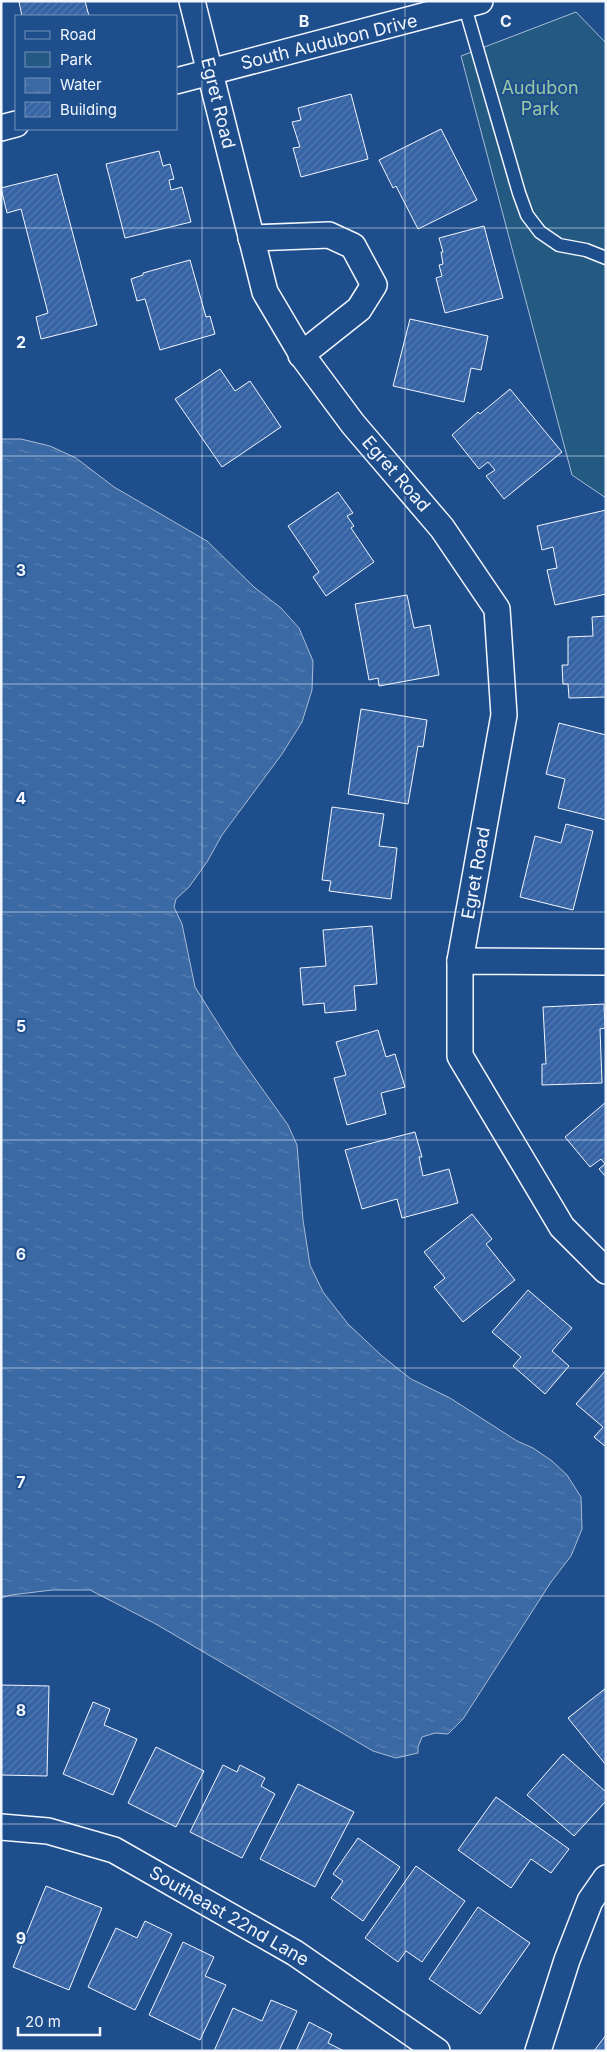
<svg xmlns="http://www.w3.org/2000/svg" width="607" height="2052" viewBox="0 0 607 2052" font-family="Inter,sans-serif">
	<style>
		.green { fill: #245a82; stroke: #a8bbd7 }
		.water { fill: url(#water-ripples); stroke: #a8bbd7 }
		.building { fill: url(#building-hatch); stroke: #f2f6ff }
		.lines { fill: none; stroke-linecap: round; stroke-linejoin: round }
		.service-casing { stroke: #f2f6ff; stroke-width: 15 }
		.minor-casing { stroke: #f2f6ff; stroke-width: 28 }
		.service { stroke: #1f4e8c; stroke-width: 12 }
		.minor { stroke: #1f4e8c; stroke-width: 25 }
		.grid { fill: none; stroke: #f2f6ff; stroke-width: 1; stroke-opacity: 0.55 }
		.labels { text-anchor: middle; stroke-width: 4; stroke-linejoin: round; paint-order: stroke }
		.street-label { font-size: 18px; fill: #f2f6ff; stroke: #1f4e8c }
		.park-label { font-size: 18px; fill: #97c8a6; stroke: #1f4e8c }
		.grid-label { font-size: 16px; text-anchor: middle; font-weight: bold; fill: #f2f6ff; stroke: #1f4e8c; stroke-width: 4; stroke-linejoin: round; paint-order: stroke }
	</style>
	<defs>
		<pattern id="water-ripples" width="26" height="14" patternUnits="userSpaceOnUse" patternTransform="scale(1.25)"><rect width="26" height="14" fill="#3b69a3"/><path d="M2 4q2-2 4 0t4 0M15 11q2-2 4 0t4 0" fill="none" stroke="#587fb1"/></pattern>
		<pattern id="building-hatch" width="6" height="6" patternUnits="userSpaceOnUse" patternTransform="scale(1.25)"><rect width="6" height="6" fill="#3563a3"/><path d="M-1 1l2-2M0 6l6-6M5 7l2-2" fill="none" stroke="#537ab1"/></pattern>
	</defs>
	<rect width="100%" height="100%" fill="#1f4e8c"/>
	<polygon class="green" points="576,12 606,43 606,498 572,475 461,56"/>
	<polygon class="water" points="1,439 21,439 50,446 76,458 114,487 207,541 254,587 281,608 299,628 313,661 312,690 302,722 282,754 222,835 207,862 189,887 176,899 174,907 182,924 195,987 236,1052 288,1125 297,1145 303,1220 310,1265 323,1292 348,1324 382,1356 411,1379 450,1398 517,1441 533,1448 552,1461 567,1475 581,1497 582,1529 571,1556 551,1582 463,1719 448,1734 435,1733 422,1737 418,1747 418,1753 396,1758 373,1751 154,1623 90,1590 52,1590 11,1595 1,1598"/>
	<g class="building">
		<polygon points="22,1 85,1 89,16 22,16 19,2"/>
		<polygon points="351,94 368,159 301,177 293,148 300,147 292,122 301,120 298,108"/>
		<polygon points="441,129 477,200 418,229 396,186 393,188 379,160"/>
		<polygon points="159,151 163,166 170,164 174,179 169,180 171,190 182,187 191,222 125,238 106,164"/>
		<polygon points="57,174 97,325 41,339 36,317 48,313 21,209 7,213 1,188"/>
		<polygon points="484,226 503,298 445,313 436,278 442,276 439,265 443,264 441,252 443,252 439,238"/>
		<polygon points="190,260 206,317 210,316 215,334 160,350 145,299 137,301 131,279 143,275 143,273"/>
		<polygon points="410,319 488,336 481,370 471,368 464,402 393,386"/>
		<polygon points="220,369 235,391 250,381 281,427 222,467 175,399"/>
		<polygon points="510,389 562,452 504,499 486,476 495,470 488,462 479,469 452,435 478,412 480,414"/>
		<polygon points="338,492 353,513 347,516 354,526 351,528 374,562 326,596 313,577 319,572 288,526"/>
		<polygon points="606,510 606,594 555,605 547,570 557,568 553,547 542,550 537,526"/>
		<polygon points="407,595 414,628 430,625 439,675 379,686 378,678 369,680 355,604"/>
		<polygon points="606,616 606,697 569,698 568,684 563,684 562,665 568,665 568,637 593,636 592,617"/>
		<polygon points="361,709 427,720 423,747 418,746 408,804 348,794"/>
		<polygon points="559,723 606,735 606,820 558,808 565,779 546,774"/>
		<polygon points="332,807 384,814 379,846 397,848 391,899 329,891 331,881 322,880"/>
		<polygon points="566,824 593,831 573,910 520,897 535,836 561,843"/>
		<polygon points="372,926 377,984 354,986 356,1010 325,1013 324,1003 303,1005 300,968 326,966 323,930"/>
		<polygon points="604,1004 605,1028 600,1029 602,1083 542,1085 542,1064 546,1064 543,1007"/>
		<polygon points="378,1030 386,1057 395,1054 405,1087 381,1093 386,1114 347,1125 334,1078 346,1075 336,1042"/>
		<polygon points="606,1102 606,1177 599,1169 605,1164 601,1159 590,1167 565,1137"/>
		<polygon points="415,1132 422,1157 419,1157 423,1176 449,1169 458,1203 402,1218 397,1199 362,1209 345,1150"/>
		<polygon points="472,1214 492,1239 486,1244 515,1280 463,1322 434,1287 445,1278 424,1252"/>
		<polygon points="528,1290 572,1328 552,1351 569,1366 545,1394 513,1366 521,1357 492,1332"/>
		<polygon points="606,1370 606,1447 594,1437 603,1427 576,1404"/>
		<polygon points="1,1685 49,1686 47,1776 1,1775"/>
		<polygon points="606,1688 606,1765 568,1718"/>
		<polygon points="93,1702 110,1709 104,1725 137,1739 113,1795 63,1774"/>
		<polygon points="156,1747 204,1771 176,1827 128,1803"/>
		<polygon points="563,1754 606,1792 606,1801 574,1836 527,1795"/>
		<polygon points="223,1765 237,1772 240,1765 265,1778 261,1786 275,1794 242,1858 190,1832"/>
		<polygon points="298,1784 354,1812 315,1887 260,1859"/>
		<polygon points="496,1797 569,1849 551,1873 531,1859 511,1888 458,1850"/>
		<polygon points="358,1838 400,1867 363,1921 331,1898 343,1881 333,1874"/>
		<polygon points="416,1866 465,1901 422,1962 406,1951 398,1962 365,1938"/>
		<polygon points="46,1886 102,1908 69,1990 13,1967"/>
		<polygon points="478,1907 530,1943 480,2014 429,1979"/>
		<polygon points="145,1921 172,1934 135,2010 88,1987 116,1928 137,1938"/>
		<polygon points="183,1942 214,1957 205,1976 226,1985 200,2040 149,2015"/>
		<polygon points="271,2000 297,2011 279,2051 214,2051 233,2008 262,2021"/>
		<polygon points="309,2022 332,2034 328,2043 344,2051 296,2051"/>
		<polygon points="606,2035 606,2051 594,2051"/>
	</g>
	<g class="lines">
		<defs>
			<polyline id="service" points="465,7 519,193 527,215 540,232 559,245 586,250 606,258"/>
			<g id="minor">
				<polyline points="192,1 265,292 304,358 353,424 442,528 497,609 504,715 460,961"/>
				<polyline points="176,81 480,1"/>
				<polyline points="1,128 16,124"/>
				<polyline points="251,238 329,235 353,246 374,285 359,309 301,355"/>
				<polyline points="606,962 460,961 460,1056 562,1227 606,1271"/>
				<polyline points="1,1827 48,1831 114,1850 295,1953 437,2051"/>
				<polyline points="538,2051 567,1960 590,1901 606,1878"/>
			</g>
		</defs>
		<use href="#service" class="service-casing"/>
		<use href="#minor" class="minor-casing"/>
		<use href="#service" class="service"/>
		<use href="#minor" class="minor"/>
	</g>
	<path class="grid" d="M202 1V2051M405 1V2051M1 228H606M1 456H606M1 684H606M1 912H606M1 1140H606M1 1368H606M1 1596H606M1 1824H606"/>
	<g class="labels">
		<g class="street-label">
			<text transform="translate(329 42) rotate(-14)" y="6">South Audubon Drive</text>
			<text transform="translate(218 103) rotate(76)" y="6">Egret Road</text>
			<text transform="translate(396 474) rotate(49)" y="6">Egret Road</text>
			<text transform="translate(476 873) rotate(-80)" y="6">Egret Road</text>
			<text transform="translate(229 1916) rotate(30)" y="6">Southeast 22nd Lane</text>
		</g>
		<g class="park-label">
			<text x="540" y="94">Audubon<tspan x="540" dy="21">Park</tspan></text>
		</g>
	</g>
	<g class="grid-label">
		<text x="304" y="27">B</text>
		<text x="506" y="27">C</text>
		<text x="21" y="348">2</text>
		<text x="21" y="576">3</text>
		<text x="21" y="804">4</text>
		<text x="21" y="1032">5</text>
		<text x="21" y="1260">6</text>
		<text x="21" y="1488">7</text>
		<text x="21" y="1716">8</text>
		<text x="21" y="1944">9</text>
	</g>
	<rect width="607" height="2052" fill="none" stroke="#f2f6ff" stroke-width="5"/>
	<rect x="15" y="15" width="162" height="115" fill="#1f4e8c" stroke="#7391ba"/>
	<rect x="25" y="31" width="25" height="8" fill="#1f4e8c" stroke="#7391ba"/>
	<text x="60" y="40" font-size="15" fill="#f2f6ff">Road</text>
	<rect x="25" y="52" width="25" height="15" fill="#245a82" stroke="#7391ba"/>
	<text x="60" y="65" font-size="15" fill="#f2f6ff">Park</text>
	<rect x="25" y="78" width="25" height="15" fill="url(#water-ripples)" stroke="#7391ba"/>
	<text x="60" y="90" font-size="15" fill="#f2f6ff">Water</text>
	<rect x="25" y="102" width="25" height="15" fill="url(#building-hatch)" stroke="#7391ba"/>
	<text x="60" y="115" font-size="15" fill="#f2f6ff">Building</text>
	<path d="M18 2027v8h82v-8" fill="none" stroke="#f2f6ff" stroke-width="2.5"/>
	<text x="25" y="2027" font-size="15" fill="#f2f6ff" stroke="#1f4e8c" stroke-width="4" paint-order="stroke">20 m</text>
</svg>
